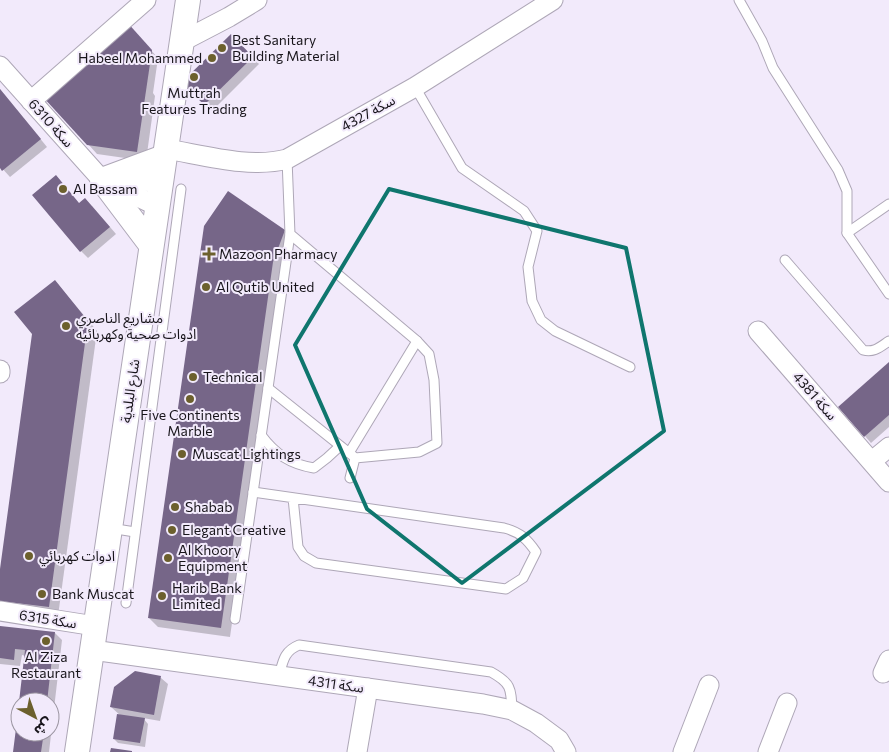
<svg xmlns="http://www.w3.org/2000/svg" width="889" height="752" viewBox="0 0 889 752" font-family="Commissioner,'Noto Sans Arabic',sans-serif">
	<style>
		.shadow { fill: #0003 }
		.building { fill: #766688 }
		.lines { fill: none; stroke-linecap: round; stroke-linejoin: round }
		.service-casing { stroke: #aea7b7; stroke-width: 11 }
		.minor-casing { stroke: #aea7b7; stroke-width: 21 }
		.tertiary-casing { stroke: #aea7b7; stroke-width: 26 }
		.service { stroke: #fff; stroke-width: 9 }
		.minor { stroke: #fff; stroke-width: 19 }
		.tertiary { stroke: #fff; stroke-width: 24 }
		.marked { fill: none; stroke: #0f766e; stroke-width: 4; stroke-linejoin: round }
		.poi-dot { fill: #6c602d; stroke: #f2eafb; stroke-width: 2 }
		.labels { text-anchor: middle; stroke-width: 4; stroke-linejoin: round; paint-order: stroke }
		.poi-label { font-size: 14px; fill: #18151b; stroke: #f2eafb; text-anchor: start }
		.street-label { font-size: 14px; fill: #18151b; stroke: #f2eafb }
	</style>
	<rect width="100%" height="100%" fill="#f2eafb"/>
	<g class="shadow">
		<polygon points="132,29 158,58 153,93 155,96 146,161 97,154 88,144"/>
		<polygon points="231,36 259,64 212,111 184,82"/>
		<polygon points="0,89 47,147 10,177 0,166"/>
		<polygon points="80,204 92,206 116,234 88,258 81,251"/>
		<polygon points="205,226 284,231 293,241 282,271 230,637 158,627 149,618"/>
		<polygon points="55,281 97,331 58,616 0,602 0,578"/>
		<polygon points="889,363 889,427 871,443 865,436"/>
		<polygon points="0,627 55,633 62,640 49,752 14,752 20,703 20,732 50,732 50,702 20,702 26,656 22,655 20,666 0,664"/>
		<polygon points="135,673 161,678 168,684 160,721 143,718 148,724 145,747 118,743 114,739 121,716 111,707"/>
	</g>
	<g class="building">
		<polygon points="126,21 152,50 137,152 87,145 43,97"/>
		<polygon points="231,34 253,57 204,105 182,82"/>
		<polygon points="0,89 41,139 2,171 0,168"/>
		<polygon points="56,175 79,203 85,198 110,227 80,252 32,195"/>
		<polygon points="228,191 285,230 273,262 221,628 148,618 204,226"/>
		<polygon points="55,280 88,321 49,607 0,601 0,569 32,334 14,312"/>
		<polygon points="889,362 889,415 864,437 838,407"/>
		<polygon points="0,626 55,632 47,702 19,702 25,650 15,649 14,660 0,658"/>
		<polygon points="135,671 161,676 154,715 110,707 114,687"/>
		<polygon points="19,705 20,732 44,732 41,752 13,752"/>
		<polygon points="117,714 145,718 140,743 113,739"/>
		<polygon points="111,748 132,751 132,752 110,752"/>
	</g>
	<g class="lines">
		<defs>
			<g id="service">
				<polyline points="739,0 762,41 773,68 838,170 847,191 847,233"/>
				<polyline points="415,87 462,168 514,204 524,211 537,231 528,267 532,301 541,320 555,331 630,367"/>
				<polyline points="287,159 290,234 417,341 429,354 434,380 437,443 419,452 355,458 350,478"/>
				<polyline points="889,204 847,233 889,294"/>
				<path d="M785 260 863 350C874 353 880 347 889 341"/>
				<polyline points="268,388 353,456"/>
				<path d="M261 435C275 454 290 464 314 468L327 458 340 446"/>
				<polyline points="349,453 417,341"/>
				<path d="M253 492 504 528C520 532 527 539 536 552L523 578 506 589 316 563 304 556 298 547 293 498"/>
				<polyline points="110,528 135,532"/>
				<polyline points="126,603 181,189"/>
				<polyline points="235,619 290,234"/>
				<path d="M279 676C283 661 284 651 299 645L491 672C511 683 511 688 512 710"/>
			</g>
			<g id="minor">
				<polyline points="181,42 229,17 257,0"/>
				<polyline points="0,66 102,180 157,206"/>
				<polyline points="31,101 146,0"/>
				<path d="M166 149C203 155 251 169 287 159L415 87 553 0"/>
				<polyline points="111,180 161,182"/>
				<polyline points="758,331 889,482"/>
				<polyline points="0,373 0,370"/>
				<polyline points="872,461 889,447"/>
				<polyline points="0,611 95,626"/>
				<polyline points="92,650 483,704 512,710 536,723 559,740 566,752"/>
				<polyline points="883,673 889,660"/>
				<polyline points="357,752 368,688"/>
				<polyline points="683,752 709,685"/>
				<polyline points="768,752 787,703"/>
			</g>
			<g id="tertiary">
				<polyline points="151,245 102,180 164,157"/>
				<polyline points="77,752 188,0"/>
			</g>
		</defs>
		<use href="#service" class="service-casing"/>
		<use href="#minor" class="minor-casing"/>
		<use href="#tertiary" class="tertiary-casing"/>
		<use href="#service" class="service"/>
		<use href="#minor" class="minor"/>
		<use href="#tertiary" class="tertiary"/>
	</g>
	<path class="marked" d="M389 189 626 248 664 431 462 583 367 509 295 345Z"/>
	<g class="poi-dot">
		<circle cx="222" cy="48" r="5"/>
		<circle cx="212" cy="58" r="5"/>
		<circle cx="194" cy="77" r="5"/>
		<circle cx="63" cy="189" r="5"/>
		<path d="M206.5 246.5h5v5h5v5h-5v5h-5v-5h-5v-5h5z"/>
		<circle cx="206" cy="287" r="5"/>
		<circle cx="66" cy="326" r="5"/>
		<circle cx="193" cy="377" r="5"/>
		<circle cx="190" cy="399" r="5"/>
		<circle cx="182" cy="454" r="5"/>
		<circle cx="175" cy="507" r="5"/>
		<circle cx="172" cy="530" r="5"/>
		<circle cx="29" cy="556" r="5"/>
		<circle cx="168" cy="558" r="5"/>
		<circle cx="42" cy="594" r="5"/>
		<circle cx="162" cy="596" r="5"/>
		<circle cx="46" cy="641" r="5"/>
	</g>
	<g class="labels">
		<g class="poi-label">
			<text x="232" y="45">Best Sanitary<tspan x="232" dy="16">Building Material</tspan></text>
			<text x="202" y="63" text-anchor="end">Habeel Mohammed</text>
			<text x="194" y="98" text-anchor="middle">Muttrah<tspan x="194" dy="16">Features Trading</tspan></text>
			<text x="73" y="194">Al Bassam</text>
			<text x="219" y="259">Mazoon Pharmacy</text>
			<text x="216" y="292">Al Qutib United</text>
			<text x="76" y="323">مشاريع الناصري<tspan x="76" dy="16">ادوات صحية وكهربائيه</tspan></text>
			<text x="203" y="382">Technical</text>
			<text x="190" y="420" text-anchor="middle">Five Continents<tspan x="190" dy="16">Marble</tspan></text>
			<text x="192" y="459">Muscat Lightings</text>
			<text x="185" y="512">Shabab</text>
			<text x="182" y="535">Elegant Creative</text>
			<text x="178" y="555">Al Khoory<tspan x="178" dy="16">Equipment</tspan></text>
			<text x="39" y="561">ادوات كهربائي</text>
			<text x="172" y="593">Harib Bank<tspan x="172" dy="16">Limited</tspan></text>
			<text x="52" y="599">Bank Muscat</text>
			<text x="46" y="662" text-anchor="middle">Al Ziza<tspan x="46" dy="16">Restaurant</tspan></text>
		</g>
		<g class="street-label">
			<text transform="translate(368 113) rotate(-29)" y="5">سكة 4327</text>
			<text transform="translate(51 123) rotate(48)" y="5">سكة 6310</text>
			<text transform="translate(130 391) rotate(-82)" y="5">شارع البلدية</text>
			<text transform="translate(815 396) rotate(49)" y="5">سكة 4381</text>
			<text transform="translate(48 619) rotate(9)" y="5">سكة 6315</text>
			<text transform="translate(336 684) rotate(8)" y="5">سكة 4311</text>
		</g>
	</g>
	<g transform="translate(35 717) rotate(139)"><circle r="24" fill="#f2eafb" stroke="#9b95a1"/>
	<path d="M0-4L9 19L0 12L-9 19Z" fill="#6c602d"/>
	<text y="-8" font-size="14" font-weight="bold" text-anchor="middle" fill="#18151b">ش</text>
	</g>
</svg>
